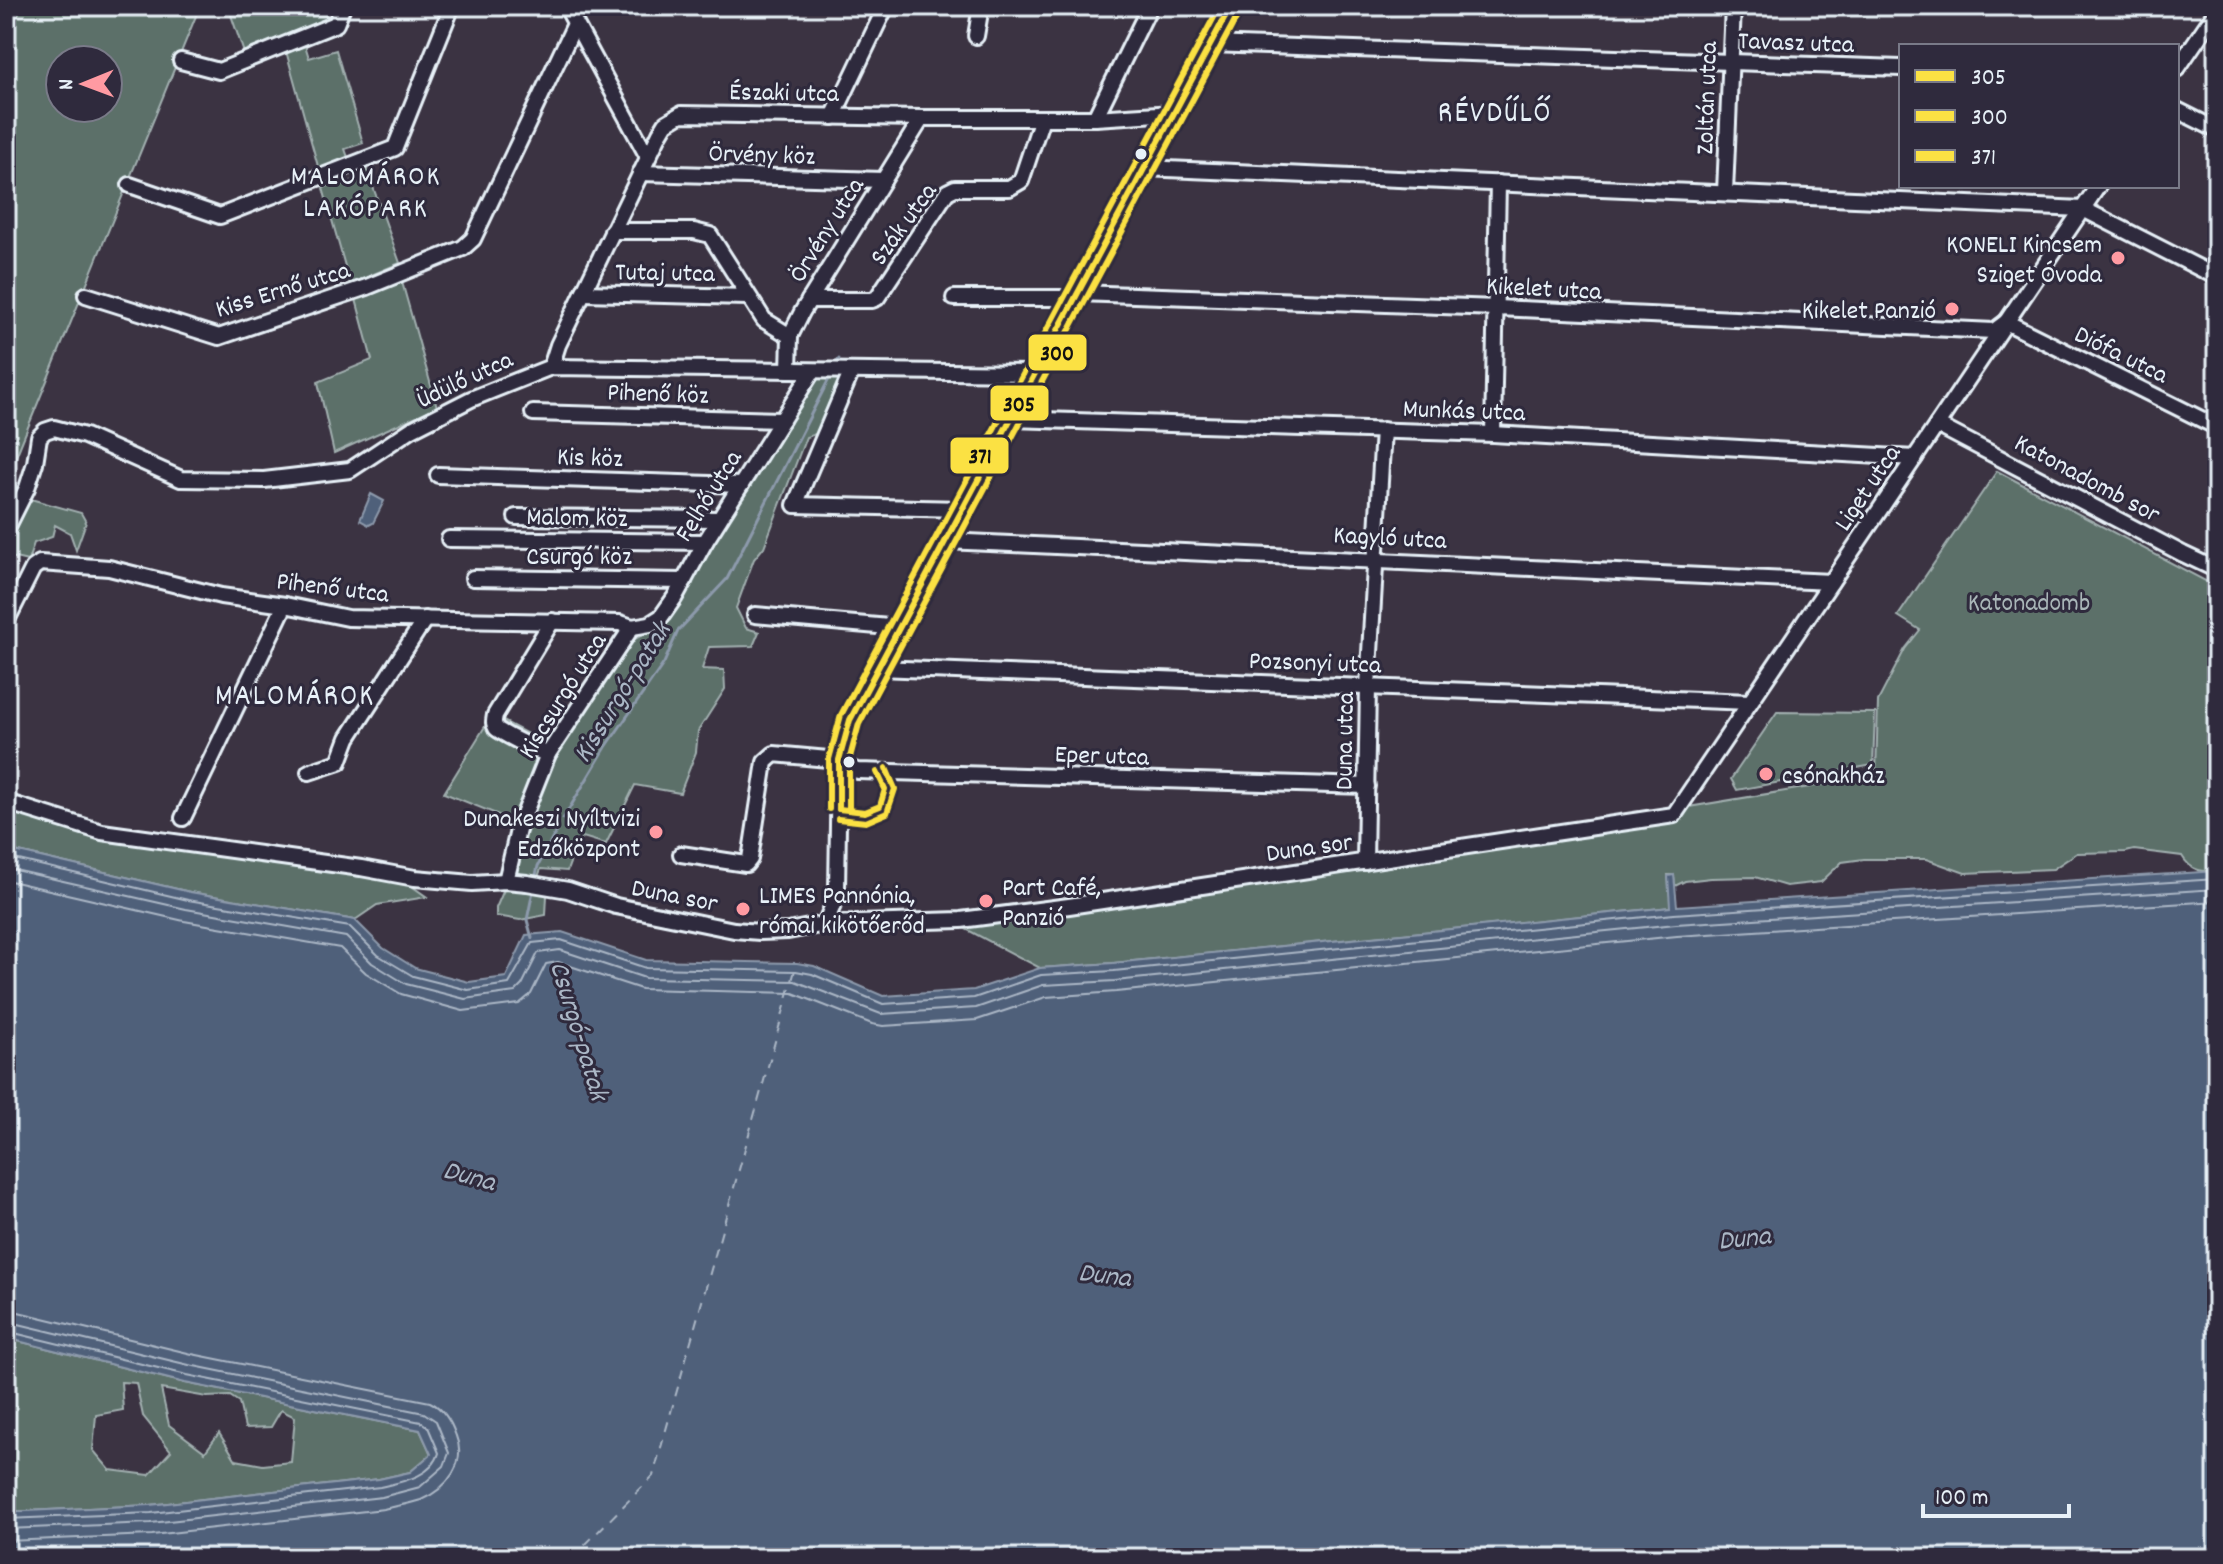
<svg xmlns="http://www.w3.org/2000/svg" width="2223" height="1564" viewBox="0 0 2223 1564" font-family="Dekko,sans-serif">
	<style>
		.green { fill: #5b6f69; stroke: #a2b0b0; stroke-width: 2; fill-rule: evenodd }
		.water { fill: #50607a; stroke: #8d9aac; stroke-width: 2 }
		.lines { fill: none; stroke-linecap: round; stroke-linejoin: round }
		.shore { stroke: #abb7c6; stroke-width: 2 }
		.stream { stroke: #8d9aac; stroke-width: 3 }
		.ferry { stroke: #abb7c6; stroke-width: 2; stroke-dasharray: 10 8; stroke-linecap: butt }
		.minor-casing { stroke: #e8f1f8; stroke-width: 20 }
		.minor { stroke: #2f2a3d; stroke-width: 14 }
		.bus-1-casing { stroke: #2f2a3d; stroke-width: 12 }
		.bus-2-casing { stroke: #2f2a3d; stroke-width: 12 }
		.bus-3-casing { stroke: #2f2a3d; stroke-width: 12 }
		.bus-1 { stroke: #fbe143; stroke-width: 6 }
		.bus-2 { stroke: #fbe143; stroke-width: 6 }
		.bus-3 { stroke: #fbe143; stroke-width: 6 }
		.bus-dot { fill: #e8f1f8; stroke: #2f2a3d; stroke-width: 3 }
		.poi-dot { fill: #ff9aa2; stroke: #2f2a3d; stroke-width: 3 }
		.labels { text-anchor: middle; stroke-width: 6; stroke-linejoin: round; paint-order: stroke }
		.street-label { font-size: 26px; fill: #e8f1f8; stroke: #2f2a3d }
		.poi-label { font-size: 26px; fill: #e8f1f8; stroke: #2f2a3d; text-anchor: end }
		.park-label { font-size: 26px; fill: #a9b6b8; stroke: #2f2a3d }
		.neighbourhood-label { font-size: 28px; letter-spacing: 2px; fill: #e8f1f8; stroke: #2f2a3d }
		.water-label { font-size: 28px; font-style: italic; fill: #abb7c6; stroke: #2f2a3d }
		.quarter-label { font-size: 30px; letter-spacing: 2px; fill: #e8f1f8; stroke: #2f2a3d }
		.line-badge { stroke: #2f2a3d; stroke-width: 3 }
		.pale-badge-label { font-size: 22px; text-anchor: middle; font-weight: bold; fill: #111 }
	</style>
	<rect width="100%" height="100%" fill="#3b3342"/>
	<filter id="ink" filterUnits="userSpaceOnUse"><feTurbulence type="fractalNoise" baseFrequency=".0125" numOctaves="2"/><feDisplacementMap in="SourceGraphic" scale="16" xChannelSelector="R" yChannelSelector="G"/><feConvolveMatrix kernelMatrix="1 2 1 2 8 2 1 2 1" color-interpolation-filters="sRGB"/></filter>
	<g filter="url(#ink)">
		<g class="green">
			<path d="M6 6H200L6 481ZM60 60H108V108H60Z"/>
			<polygon points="246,6 324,6 328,22 244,53 230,12"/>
			<polygon points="305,45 309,58 336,50 363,143 345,149 349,160 319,170 286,51"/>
			<polygon points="367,170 400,263 350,284 323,188 340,181 342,185 365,176 364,171"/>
			<polygon points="402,282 437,407 334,453 318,382 372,360 356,299"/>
			<path d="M819 372 843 375 822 432 806 437 764 547 754 559 736 608 746 628 759 632 753 646 709 647 702 669 724 670 725 689 698 731 696 752 680 793 635 785 606 844 583 837 578 841 567 871 541 869 538 877 541 891 547 895 546 915 520 920 496 916V908L513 869 527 824 551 762 631 641C686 616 707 551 736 502 762 458 791 416 819 372Z"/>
			<path d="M1997 471 2217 587V871C2201 872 2191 871 2182 856L2134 850 2126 852 2077 853 2053 869 1965 873 1926 859H1864L1842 862 1821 882 1786 886 1755 877 1711 878 1685 881 1675 886 1674 875H1668L1671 907 1113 963 1040 968 962 927 1876 776 1878 701 1905 649 1920 630 1898 616Z"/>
			<polygon points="27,498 81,513 86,522 76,550 70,533 55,525 52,537 34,543 28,561 6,556 6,534"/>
			<polygon points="1777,712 1875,713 1873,765 1737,790 1731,779"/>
			<polygon points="492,715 548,745 515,812 506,818 444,793"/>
			<polygon points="6,810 97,835 396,875 427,897 377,905 355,920 190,892 6,849"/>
			<path d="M6 1338 185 1383 420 1430 431 1454 410 1472 379 1479 150 1505 6 1512ZM121 1382 136 1383 143 1416 171 1451 149 1475 110 1470 93 1450 96 1415 123 1410ZM161 1389 207 1397 230 1396 239 1402 245 1428 271 1427 281 1410 295 1417 291 1462 263 1465 236 1460 219 1433 205 1452 169 1425Z"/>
		</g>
		<g class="water">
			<polygon points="371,494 384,501 373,523 369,525 360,520"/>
			<polygon points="6,849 190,892 355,920 383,948 415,968 469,982 506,977 526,935 562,932 646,960 797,963 814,966 883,996 974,990 1040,968 1113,963 1670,907 1668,876 1674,875 1677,906 2217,871 2217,1558 6,1558 6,1512 150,1505 379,1479 410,1472 431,1454 420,1430 185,1383 6,1338"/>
		</g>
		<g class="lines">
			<g class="shore">
				<polyline points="6,857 188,900 350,927 378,955 413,976 468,990 509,984 532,943 561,940 646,968 796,971 812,974 883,1004 974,998 1041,975 1114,971 1674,914 2217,879"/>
				<polyline points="6,868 186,909 346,937 372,963 406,984 465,999 515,992 522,985 538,953 560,950 645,978 795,981 881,1014 976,1008 1043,985 1115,981 1676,924 2217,889"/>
				<polyline points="6,880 184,921 340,948 366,973 401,994 463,1011 519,1004 531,994 546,964 558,962 641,989 793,993 872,1024 883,1026 977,1020 1046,997 1116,992 1677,936 2217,901"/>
				<path d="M6 1309 192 1354 430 1402C444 1409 451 1421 456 1436 467 1463 447 1489 421 1500 409 1504 396 1506 384 1509L152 1535 6 1541"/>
				<polyline points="6,1321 189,1365 424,1413 436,1421 449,1453 444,1466 420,1487 382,1497 151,1523 6,1529"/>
				<path d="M6 1331 187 1375 421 1422 428 1427 439 1453C432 1477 401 1482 380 1487L151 1513 6 1519"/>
			</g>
			<g class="stream">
				<polyline points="837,362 839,359"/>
				<polyline points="563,819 606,747 664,663 678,631 727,579 830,377"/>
				<polyline points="535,879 538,866 558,828"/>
				<polyline points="532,938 527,920 533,891"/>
			</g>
			<polyline class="ferry" points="572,1558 653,1476 797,963"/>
			<defs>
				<g id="minor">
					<polyline points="566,6 648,157"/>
					<polyline points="976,36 981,6"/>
					<polyline points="1210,44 1901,68"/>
					<polyline points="181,61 219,71 336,24 343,6"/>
					<polyline points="2177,69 2217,10"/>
					<polyline points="2177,110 2217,130"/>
					<polyline points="833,117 886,6"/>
					<polyline points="1095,118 1150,6"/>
					<polyline points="1144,168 2083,209 2217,277"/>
					<polyline points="640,173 883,180"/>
					<polyline points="130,185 220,216 395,148 452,6"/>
					<polyline points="1725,192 1733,6"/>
					<polyline points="612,231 694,231 710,235 764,320 790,336"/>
					<polyline points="583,293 747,297"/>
					<polyline points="1078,293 1497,308 1994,331 2006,322 2217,427"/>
					<polyline points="86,295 219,337 367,287 463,248 473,239 575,24"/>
					<polyline points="954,298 1075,298"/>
					<polyline points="809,300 872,300 877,298 947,192 955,188 1009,188 1021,181 1042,118"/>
					<polyline points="551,367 558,345 660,133 666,123 681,114 922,118 1095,118 1174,113"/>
					<polyline points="789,370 790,336 802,312 922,118"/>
					<polyline points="851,373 795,505 962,509"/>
					<polyline points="533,413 782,420"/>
					<polyline points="1011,419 1493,434 1915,458"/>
					<polyline points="1937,425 2183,554 2217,570"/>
					<polyline points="1493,434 1498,183"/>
					<polyline points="438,475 741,485"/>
					<polyline points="516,517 719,519"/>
					<polyline points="6,530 27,488 35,463 39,437 45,431 54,428 85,436 181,479 264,480 350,470 412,429 471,399 551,367 1035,373"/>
					<polyline points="449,539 705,542"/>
					<polyline points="946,541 1831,582"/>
					<polyline points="473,578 684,581"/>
					<polyline points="755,615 900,628"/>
					<polyline points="6,622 33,568 40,563 109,568 221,596 285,605 348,618 620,623 632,627"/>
					<polyline points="632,627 650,624 661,617 675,597 705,542 812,372"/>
					<polyline points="878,668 1750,702"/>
					<path d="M548 754C541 753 499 732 496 728 493 723 494 721 495 715L552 621"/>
					<polyline points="839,760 845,768 858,771 1367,786"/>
					<polyline points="309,772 339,762 348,738 425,619"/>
					<polyline points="6,802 102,832 361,868 415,878 472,883 506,881 527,883 568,890 616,906 734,930 760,932 788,931 825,924 961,920 1069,906 1674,815 2098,186"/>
					<polyline points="183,818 285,605"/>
					<polyline points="681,854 746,864 750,859 765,762 774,754 839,760"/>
					<polyline points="1365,862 1368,687 1383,430"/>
					<polyline points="506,881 518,830 548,754 632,627"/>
					<polyline points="825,924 833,905 837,889 839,760 850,720 1231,6"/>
				</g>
			</defs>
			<use href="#minor" class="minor-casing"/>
			<use href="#minor" class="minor"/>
			<defs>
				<g id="bus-1">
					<polyline points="839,809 839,760 850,720 1231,6"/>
					<polyline points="839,809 865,812 880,806 885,789 877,772"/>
				</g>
				<g id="bus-2">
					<polyline points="849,809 849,761 859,724 1240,11"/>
					<polyline points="838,819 866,822 887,813 895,789 886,768"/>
				</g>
				<polyline id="bus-3" points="829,809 829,759 841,715 1220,6"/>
			</defs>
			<use href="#bus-1" class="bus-1-casing"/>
			<use href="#bus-2" class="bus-2-casing"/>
			<use href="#bus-3" class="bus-3-casing"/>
			<use href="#bus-1" class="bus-1"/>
			<use href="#bus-2" class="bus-2"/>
			<use href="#bus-3" class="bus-3"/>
		</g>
	</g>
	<g class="bus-dot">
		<circle cx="1141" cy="154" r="7"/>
		<circle cx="849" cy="762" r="7"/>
	</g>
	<g class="poi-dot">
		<circle cx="2118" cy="258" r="8"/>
		<circle cx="1952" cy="309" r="8"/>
		<circle cx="1766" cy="774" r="8"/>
		<circle cx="656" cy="832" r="8"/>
		<circle cx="986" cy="901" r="8"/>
		<circle cx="743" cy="909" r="8"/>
	</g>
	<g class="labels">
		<g class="street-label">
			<text transform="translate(1796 41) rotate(2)" y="9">Tavasz utca</text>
			<text transform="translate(784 91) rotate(1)" y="9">Északi utca</text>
			<text transform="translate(1705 98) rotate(-88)" y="9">Zoltán utca</text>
			<text transform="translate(762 153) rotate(2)" y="9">Örvény köz</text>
			<text transform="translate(902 223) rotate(-54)" y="9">Szák utca</text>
			<text transform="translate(825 229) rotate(-58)" y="9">Örvény utca</text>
			<text transform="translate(665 271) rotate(1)" y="9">Tutaj utca</text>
			<text transform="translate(1544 287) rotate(3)" y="9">Kikelet utca</text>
			<text transform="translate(282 288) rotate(-17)" y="9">Kiss Ernő utca</text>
			<text transform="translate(2122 353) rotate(26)" y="9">Diófa utca</text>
			<text transform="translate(464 378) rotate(-25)" y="9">Üdülő utca</text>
			<text transform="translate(658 392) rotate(2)" y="9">Pihenő köz</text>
			<text transform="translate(1464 409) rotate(2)" y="9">Munkás utca</text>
			<text transform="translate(590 456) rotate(2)" y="9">Kis köz</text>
			<text transform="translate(2088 477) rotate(28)" y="9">Katonadomb sor</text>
			<text transform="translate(1866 487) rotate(-56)" y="9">Liget utca</text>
			<text transform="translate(707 495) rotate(-58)" y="9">Felhő utca</text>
			<text transform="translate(577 516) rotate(1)" y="9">Malom köz</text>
			<text transform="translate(1390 536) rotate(3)" y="9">Kagyló utca</text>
			<text x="579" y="564">Csurgó köz</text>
			<text transform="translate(333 586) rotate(7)" y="9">Pihenő utca</text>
			<text transform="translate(1315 661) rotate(2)" y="9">Pozsonyi utca</text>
			<text transform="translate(561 695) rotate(-58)" y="9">Kiscsurgó utca</text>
			<text transform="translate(1343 741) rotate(-89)" y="9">Duna utca</text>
			<text transform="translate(1102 754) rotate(2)" y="9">Eper utca</text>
			<text transform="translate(1309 846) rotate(-8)" y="9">Duna sor</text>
			<text transform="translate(675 894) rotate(11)" y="9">Duna sor</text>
		</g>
		<g class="poi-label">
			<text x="2102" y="252">KONELI Kincsem<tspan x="2102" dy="30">Sziget Óvoda</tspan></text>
			<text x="1936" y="318">Kikelet Panzió</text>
			<text x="1782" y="783" text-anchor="start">csónakház</text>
			<text x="640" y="826">Dunakeszi Nyíltvizi<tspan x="640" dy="30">Edzőközpont</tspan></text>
			<text x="1002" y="895" text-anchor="start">Part Café,<tspan x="1002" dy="30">Panzió</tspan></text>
			<text x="759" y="903" text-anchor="start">LIMES Pannónia,<tspan x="759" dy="30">római kikötőerőd</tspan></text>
		</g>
		<g class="park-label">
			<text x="2029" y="610">Katonadomb</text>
		</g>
		<g class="neighbourhood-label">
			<text x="366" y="184">MALOMÁROK<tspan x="366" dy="32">LAKÓPARK</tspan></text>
		</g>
		<g class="water-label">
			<text transform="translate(620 691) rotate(-58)" y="10">Kissurgó-patak</text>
			<text transform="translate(581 1030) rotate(73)" y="10">Csurgó-patak</text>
			<text transform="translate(470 1174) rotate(15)" y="10">Duna</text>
			<text transform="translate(1744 1236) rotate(-6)" y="10">Duna</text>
			<text transform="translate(1105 1273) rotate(7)" y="10">Duna</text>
		</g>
		<g class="quarter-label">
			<text x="1495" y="121">RÉVDŰLŐ</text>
			<text x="295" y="704">MALOMÁROK</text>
		</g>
	</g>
	<g class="line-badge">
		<rect x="1027" y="333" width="61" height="39" rx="8" fill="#fbe143"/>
		<rect x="989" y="384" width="61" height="38" rx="8" fill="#fbe143"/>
		<rect x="949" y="436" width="61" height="39" rx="8" fill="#fbe143"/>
	</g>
	<g class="pale-badge-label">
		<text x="1057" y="360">300</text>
		<text x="1019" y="411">305</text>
		<text x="980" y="463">371</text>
	</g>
	<rect width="2223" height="1564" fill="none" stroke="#2f2a3d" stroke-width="32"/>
	<rect x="16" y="16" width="2191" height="1532" fill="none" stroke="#e8f1f8" stroke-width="3" filter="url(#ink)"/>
	<rect x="1899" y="44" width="280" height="144" fill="#2f2a3d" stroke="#797a88" stroke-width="2"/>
	<rect x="1915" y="70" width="40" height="12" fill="#fbe143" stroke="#797a88" stroke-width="2"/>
	<text x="1971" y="84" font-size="24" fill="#e8f1f8">305</text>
	<rect x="1915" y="110" width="40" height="12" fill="#fbe143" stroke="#797a88" stroke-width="2"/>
	<text x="1971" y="124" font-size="24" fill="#e8f1f8">300</text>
	<rect x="1915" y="150" width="40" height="12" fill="#fbe143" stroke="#797a88" stroke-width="2"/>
	<text x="1971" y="164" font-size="24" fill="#e8f1f8">371</text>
	<g transform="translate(84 84) rotate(269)"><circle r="38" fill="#2f2a3d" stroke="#797a88" stroke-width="2"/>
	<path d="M0-6L14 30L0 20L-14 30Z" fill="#ff9aa2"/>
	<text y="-12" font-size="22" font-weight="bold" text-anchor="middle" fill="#e8f1f8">N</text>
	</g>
	<path d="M1923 1504v12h146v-12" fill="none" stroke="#e8f1f8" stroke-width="4"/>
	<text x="1935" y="1504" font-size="24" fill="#e8f1f8" stroke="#2f2a3d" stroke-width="6" paint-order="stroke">100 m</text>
</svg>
